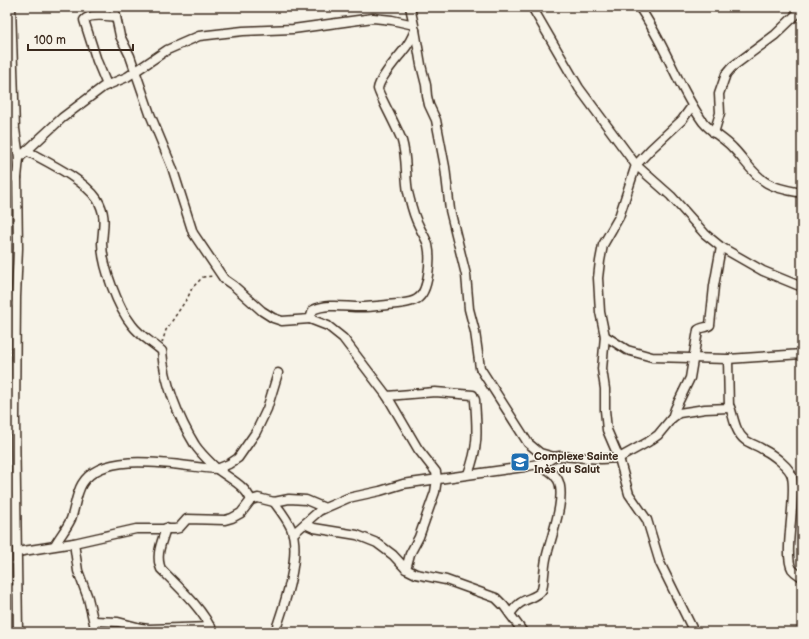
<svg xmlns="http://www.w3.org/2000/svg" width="809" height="639" viewBox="0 0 809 639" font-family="'Balsamiq Sans',sans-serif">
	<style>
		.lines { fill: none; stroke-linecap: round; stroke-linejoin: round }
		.stream { stroke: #84786c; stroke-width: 2 }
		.street-casing { stroke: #3b2a1e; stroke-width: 11 }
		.path { stroke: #3b2a1e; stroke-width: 1.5; stroke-dasharray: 3 3; stroke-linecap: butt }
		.street { stroke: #f7f3e8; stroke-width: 8 }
		.labels { text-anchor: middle; stroke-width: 3; stroke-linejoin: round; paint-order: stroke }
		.poi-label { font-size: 11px; font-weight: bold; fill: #3b2a1e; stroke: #f7f3e8; text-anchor: start }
	</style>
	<rect width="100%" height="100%" fill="#f7f3e8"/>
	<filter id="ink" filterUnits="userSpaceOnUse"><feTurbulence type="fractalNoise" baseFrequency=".025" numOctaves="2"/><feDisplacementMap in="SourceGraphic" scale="8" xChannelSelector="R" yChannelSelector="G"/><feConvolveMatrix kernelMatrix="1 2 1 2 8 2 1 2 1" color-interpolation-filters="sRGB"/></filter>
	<g filter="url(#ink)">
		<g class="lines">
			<g class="stream">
				<polyline points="7,187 7,222"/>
				<polyline points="7,629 7,632"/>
			</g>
			<defs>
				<g id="street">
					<polyline points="11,7 15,129 19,158 17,178 18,248 16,297 15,419 18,632"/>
					<path d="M114 7 120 36 130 56 150 114 172 167 193 233 224 279 234 286 262 311 273 318 282 321 310 319 313 310C327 303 345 307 360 307 372 307 385 305 397 304 403 303 411 303 417 299 429 292 431 258 428 245 426 238 422 233 419 226 413 215 411 204 408 192 405 175 407 157 402 141 399 131 378 93 378 89 379 79 396 60 403 51 408 45 412 38 415 30"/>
					<polyline points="532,7 579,88 636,165 671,196 705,234 721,247 763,271 802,287"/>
					<path d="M639 7C665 43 677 86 703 122 712 133 724 138 733 148 744 159 753 175 767 183 777 189 791 191 802 193"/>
					<polyline points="415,30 421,65 426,85 427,96 429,105 436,120 445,167 450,210 466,275 469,309 475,332 480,368 528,443 540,453 554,457"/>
					<path d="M107 85 97 61 84 20C90 13 107 16 116 17"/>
					<polyline points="692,106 682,120 651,149 636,165 619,217 603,245 600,261 598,278 600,312 605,336 602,369 605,389 605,410 607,430 619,458 629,494 647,520 660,563 694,632"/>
					<polyline points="714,133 720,113 719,94 726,74 732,67 775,35 802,9"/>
					<path d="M27 151C49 163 83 179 97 199 107 215 103 227 102 243 102 266 118 308 132 325 140 336 152 342 162 351 164 382 179 419 195 445 201 454 209 461 216 468 228 478 245 485 251 500"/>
					<polyline points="19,158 62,118 103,87 127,77 167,50 199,36 243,31 293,29 373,18 392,20 414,25 410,7"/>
					<polyline points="7,176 17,178"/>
					<polyline points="310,319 328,326 343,338 387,396 418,449 436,472 437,479 435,492 419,537 410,554 406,569"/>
					<polyline points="605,336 627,350 652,357 728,359"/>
					<path d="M387 396 435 392 473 395 475 400C477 429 479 446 468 474"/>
					<path d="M730 407C734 418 735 432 745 440 751 444 758 446 764 450 772 454 791 468 792 477 797 499 783 554 792 569 795 573 799 575 802 577"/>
					<path d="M672 418 675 409 690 378 698 330C701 327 707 328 710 325L714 286 721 247"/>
					<path d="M274 502C280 510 287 519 291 528 302 555 284 606 275 632"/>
					<polyline points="305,524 314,528 357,535 377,543 393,555 406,569 416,574 446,580 496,598 504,606 523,632"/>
					<path d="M166 528C162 542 155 555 161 569 176 584 206 612 212 632"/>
					<polyline points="293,534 319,511 325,508"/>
					<polyline points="74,543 78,571 88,598 96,632"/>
					<path d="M55 545C60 536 67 528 71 519 75 508 76 494 82 484 104 448 182 467 217 469L229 464 238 458 256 432 267 409 278 373"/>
					<polyline points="17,552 74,543 136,529 175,529 179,528 187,519 225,520 232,518 241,513 251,500 258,498 274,502 289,499 306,500 325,508 348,498 380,491 403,484 524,467 546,462 554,457 560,456 601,459 619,458 648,442 658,435 672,418 679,413 705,409 729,408 728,359 802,354"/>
					<polyline points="7,590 17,589"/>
					<path d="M510 614C513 610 516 606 519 604 526 598 537 598 542 590 544 580 544 569 546 559 550 539 567 498 558 480 553 471 545 468 536 465"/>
					<polyline points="94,621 118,622 141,628 149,629 211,627"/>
				</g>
			</defs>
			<use href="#street" class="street-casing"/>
			<polyline class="path" points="162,343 166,330 188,297 192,288 203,277 213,276"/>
			<use href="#street" class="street"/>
		</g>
	</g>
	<defs>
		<symbol id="school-square" viewBox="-11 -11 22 22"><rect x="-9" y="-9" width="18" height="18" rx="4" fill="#1f6fb2" stroke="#f7f3e8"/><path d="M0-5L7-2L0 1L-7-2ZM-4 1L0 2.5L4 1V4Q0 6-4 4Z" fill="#fff"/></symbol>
	</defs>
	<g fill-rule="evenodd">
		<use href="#school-square" x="509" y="451" width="22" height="22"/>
	</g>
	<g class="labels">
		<g class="poi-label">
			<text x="534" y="460">Complexe Sainte<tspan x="534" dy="13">Inès du Salut</tspan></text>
		</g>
	</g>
	<rect width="809" height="639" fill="none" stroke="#f7f3e8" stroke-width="24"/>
	<rect x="12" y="12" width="785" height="615" fill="none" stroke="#3b2a1e" stroke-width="1.5" filter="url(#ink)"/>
	<path d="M28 44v6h105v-6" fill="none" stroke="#3b2a1e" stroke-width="2"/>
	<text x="34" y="44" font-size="12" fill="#3b2a1e" stroke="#f7f3e8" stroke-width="3" paint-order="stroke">100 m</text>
</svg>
